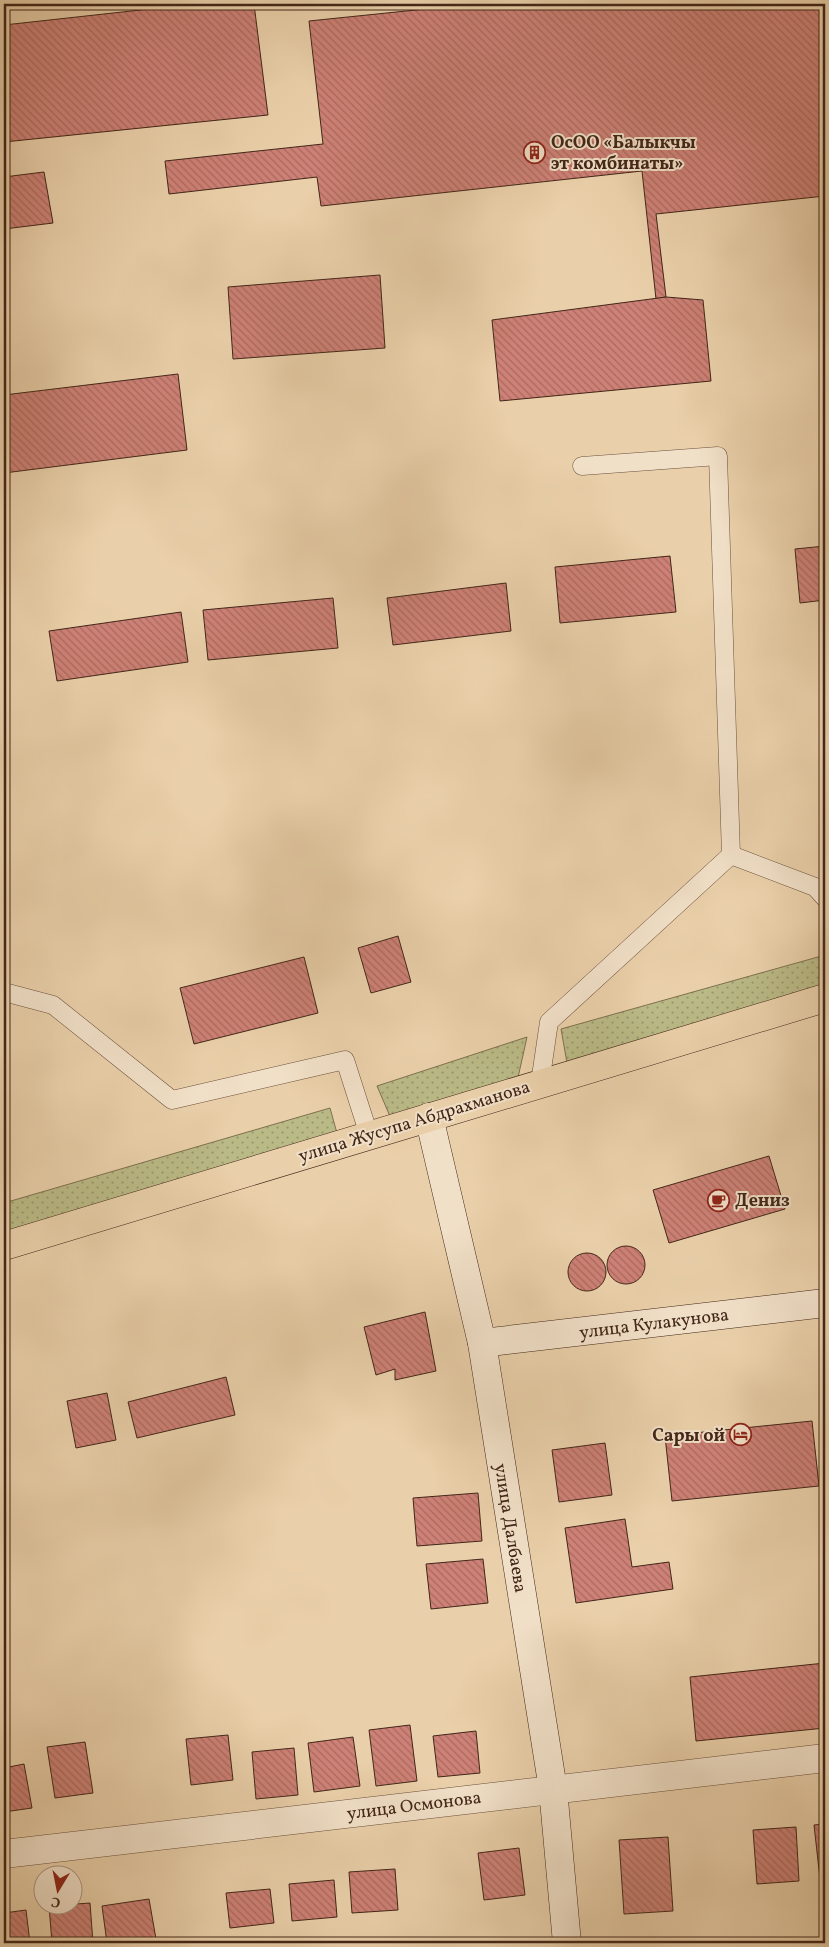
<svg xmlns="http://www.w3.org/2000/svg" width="829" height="1947" viewBox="0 0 829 1947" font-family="Vollkorn,serif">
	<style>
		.grass { fill: url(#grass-dots); stroke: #7e704f }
		.building { fill: url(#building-back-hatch); stroke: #422618 }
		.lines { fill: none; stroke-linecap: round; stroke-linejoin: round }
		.lane-casing { stroke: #6c503c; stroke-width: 19 }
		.street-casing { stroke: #6c503c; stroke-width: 29 }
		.secondary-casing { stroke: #422618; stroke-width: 29 }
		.highway-casing { stroke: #422618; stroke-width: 29 }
		.lane { stroke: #f1e0c8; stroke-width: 18 }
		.street { stroke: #f1e0c8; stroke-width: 28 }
		.secondary { stroke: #f1e0c8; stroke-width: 28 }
		.highway { stroke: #ead0aa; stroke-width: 28 }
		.rail-casing { stroke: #422618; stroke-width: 5.5 }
		.rail { stroke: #f1e0c8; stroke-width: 4; stroke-dasharray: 11; stroke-linecap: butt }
		.labels { text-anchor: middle; stroke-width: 4; stroke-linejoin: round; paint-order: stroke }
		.poi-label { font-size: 18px; font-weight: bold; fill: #422618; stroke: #f1e0c8; text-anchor: start }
		.street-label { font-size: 18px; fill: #422618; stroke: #f1e0c8 }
	</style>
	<defs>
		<pattern id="grass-dots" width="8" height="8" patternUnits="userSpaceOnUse" patternTransform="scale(1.25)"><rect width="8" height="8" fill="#baba86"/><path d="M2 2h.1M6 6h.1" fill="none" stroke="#99976d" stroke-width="1.8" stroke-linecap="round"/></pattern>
		<pattern id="building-back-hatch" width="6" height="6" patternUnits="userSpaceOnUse" patternTransform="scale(1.25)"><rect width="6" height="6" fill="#ce8176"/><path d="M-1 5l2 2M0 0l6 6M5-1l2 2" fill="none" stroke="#a96960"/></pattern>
	</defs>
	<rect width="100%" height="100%" fill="#ead0aa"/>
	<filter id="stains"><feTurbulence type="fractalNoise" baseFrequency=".004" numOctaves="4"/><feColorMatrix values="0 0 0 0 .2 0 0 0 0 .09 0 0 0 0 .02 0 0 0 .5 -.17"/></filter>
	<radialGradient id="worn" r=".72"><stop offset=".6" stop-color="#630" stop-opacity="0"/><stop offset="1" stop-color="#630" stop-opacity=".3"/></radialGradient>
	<g class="grass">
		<polygon points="825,955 825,998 569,1074 561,1029"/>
		<polygon points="527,1037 515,1091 395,1128 377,1086"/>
		<polygon points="330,1108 340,1144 4,1246 4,1203"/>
	</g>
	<g class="building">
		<polygon points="195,4 254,4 268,115 4,142 4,25"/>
		<polygon points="474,4 825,4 825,196 656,214 666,297 656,299 642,171 321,206 317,177 169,194 165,161 323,144 309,21"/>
		<polygon points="44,172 53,223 4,229 4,177"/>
		<polygon points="380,275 385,348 233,359 228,287"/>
		<polygon points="666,297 703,300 711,381 500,401 492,320"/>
		<polygon points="178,374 187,450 4,473 4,395"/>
		<polygon points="825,546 825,600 800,603 795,549"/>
		<polygon points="670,556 676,612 560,623 555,567"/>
		<polygon points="506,583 511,631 393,645 387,598"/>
		<polygon points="333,598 338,648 208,660 203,610"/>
		<polygon points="181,612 188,662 57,681 49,631"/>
		<polygon points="398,936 411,982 371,993 358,948"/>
		<polygon points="304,957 318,1013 194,1044 180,988"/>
		<polygon points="769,1156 785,1209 669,1243 653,1190"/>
		<circle cx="626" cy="1265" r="19"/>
		<circle cx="587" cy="1272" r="19"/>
		<polygon points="425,1312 436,1371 395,1380 395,1369 376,1375 364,1327"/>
		<polygon points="226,1377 235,1415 137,1438 128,1402"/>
		<polygon points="107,1393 116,1440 76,1448 67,1401"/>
		<polygon points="812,1421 819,1486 672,1501 665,1436"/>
		<polygon points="605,1443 612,1495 559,1502 552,1450"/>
		<polygon points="478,1493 482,1541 417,1546 413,1498"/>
		<polygon points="625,1519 632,1567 669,1562 673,1589 576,1603 565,1528"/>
		<polygon points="483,1559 488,1603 431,1609 426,1564"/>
		<polygon points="825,1663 825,1728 696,1741 690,1677"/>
		<polygon points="410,1725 417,1781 376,1786 369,1730"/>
		<polygon points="476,1731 480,1773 438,1777 433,1736"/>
		<polygon points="228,1735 233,1780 191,1785 186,1739"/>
		<polygon points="353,1737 360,1786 314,1792 308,1743"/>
		<polygon points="85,1742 93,1793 55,1798 47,1747"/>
		<polygon points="294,1748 298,1795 256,1799 252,1752"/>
		<polygon points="24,1764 32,1808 4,1812 4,1768"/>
		<polygon points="825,1824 825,1878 820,1879 814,1825"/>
		<polygon points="796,1827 799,1881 757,1884 753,1830"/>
		<polygon points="668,1837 673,1911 624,1914 619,1840"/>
		<polygon points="519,1848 525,1895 484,1900 478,1853"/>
		<polygon points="395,1869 398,1910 352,1913 349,1872"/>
		<polygon points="334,1880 337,1917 292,1921 289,1884"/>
		<polygon points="270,1889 274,1923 230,1928 226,1893"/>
		<polygon points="149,1899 156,1939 132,1943 107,1943 102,1906"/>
		<polygon points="90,1903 93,1943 52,1943 49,1906"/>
		<polygon points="26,1910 30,1943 4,1943 4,1913"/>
	</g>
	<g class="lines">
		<defs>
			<g id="lane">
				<polyline points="731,855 815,887 825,898"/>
				<polyline points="4,992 53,1005 172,1100 345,1060 369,1135"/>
				<polyline points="540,1083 549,1022 731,855 718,456 582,466"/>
			</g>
			<polyline id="street" points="4,1854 825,1758"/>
			<g id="secondary">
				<polyline points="429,1117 482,1343 553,1789 567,1943"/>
				<polyline points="482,1343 825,1303"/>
			</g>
			<polyline id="highway" points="4,1246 825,998"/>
		</defs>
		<use href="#lane" class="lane-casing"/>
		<use href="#street" class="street-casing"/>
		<use href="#secondary" class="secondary-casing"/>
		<use href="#highway" class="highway-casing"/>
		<use href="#lane" class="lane"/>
		<use href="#street" class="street"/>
		<use href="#secondary" class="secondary"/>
		<use href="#highway" class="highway"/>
		<defs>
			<polyline id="rail" points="4,7 37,4"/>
		</defs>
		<use href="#rail" class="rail-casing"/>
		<use href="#rail" class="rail"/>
	</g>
	<defs>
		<symbol id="building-ring" viewBox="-11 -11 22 22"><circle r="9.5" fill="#f1e0c8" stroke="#8f2418" stroke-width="1.5"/><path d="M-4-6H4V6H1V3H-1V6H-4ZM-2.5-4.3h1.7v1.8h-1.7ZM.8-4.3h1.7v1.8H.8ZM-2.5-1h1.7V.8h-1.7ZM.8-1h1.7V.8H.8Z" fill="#8f2418"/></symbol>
		<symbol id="cafe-ring" viewBox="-11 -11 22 22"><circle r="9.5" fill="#f1e0c8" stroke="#8f2418" stroke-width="1.5"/><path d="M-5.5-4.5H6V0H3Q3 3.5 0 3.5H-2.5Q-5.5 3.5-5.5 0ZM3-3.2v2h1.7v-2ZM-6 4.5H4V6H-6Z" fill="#8f2418"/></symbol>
		<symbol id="hotel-ring" viewBox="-11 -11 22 22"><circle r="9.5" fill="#f1e0c8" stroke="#8f2418" stroke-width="1.5"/><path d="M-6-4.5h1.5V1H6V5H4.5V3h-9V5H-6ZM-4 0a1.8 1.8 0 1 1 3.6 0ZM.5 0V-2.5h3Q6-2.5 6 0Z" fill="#8f2418"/></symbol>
	</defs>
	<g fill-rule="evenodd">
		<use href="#building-ring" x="522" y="140" width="25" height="25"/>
		<use href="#cafe-ring" x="706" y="1188" width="25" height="25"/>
		<use href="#hotel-ring" x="728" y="1422" width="25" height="25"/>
	</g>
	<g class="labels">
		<g class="poi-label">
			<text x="551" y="148">ОсОО «Балыкчы<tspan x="551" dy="21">эт комбинаты»</tspan></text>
			<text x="735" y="1206">Дениз</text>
			<text x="725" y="1441" text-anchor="end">Сары ой</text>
		</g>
		<g class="street-label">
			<text transform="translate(414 1121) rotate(-17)" y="6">улица Жусупа Абдрахманова</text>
			<text transform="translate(654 1323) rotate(-7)" y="6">улица Кулакунова</text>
			<text transform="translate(511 1528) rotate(81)" y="6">улица Далбаева</text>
			<text transform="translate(414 1805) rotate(-7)" y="6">улица Осмонова</text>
		</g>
	</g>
	<rect width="829" height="1947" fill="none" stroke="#ead0aa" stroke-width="20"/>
	<rect x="5" y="5" width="819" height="1937" fill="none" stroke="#422618" stroke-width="2.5"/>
	<rect x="10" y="10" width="809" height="1927" fill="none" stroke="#422618"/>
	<g transform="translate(58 1890) rotate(190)"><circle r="24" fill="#f1e0c8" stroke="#ab9682"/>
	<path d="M0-4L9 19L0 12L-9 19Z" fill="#8f2418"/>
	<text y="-8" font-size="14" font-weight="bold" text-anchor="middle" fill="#422618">С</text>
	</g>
	<rect width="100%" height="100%" filter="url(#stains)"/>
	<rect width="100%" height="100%" fill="url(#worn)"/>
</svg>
